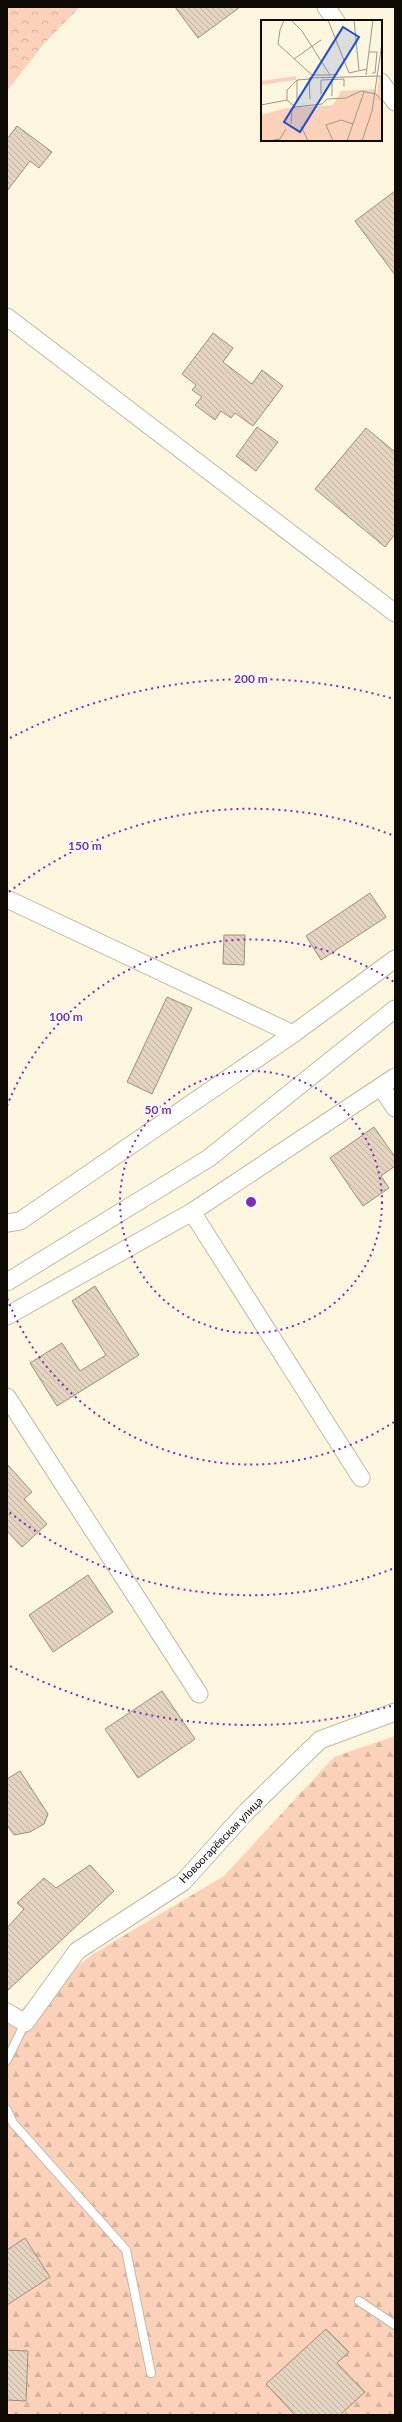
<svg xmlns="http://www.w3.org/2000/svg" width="402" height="2422" viewBox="0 0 402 2422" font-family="Lato,sans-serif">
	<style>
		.forest { fill: url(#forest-firs) }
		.park { fill: url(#park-crowns) }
		.building { fill: url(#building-back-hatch); stroke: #9d8e7b }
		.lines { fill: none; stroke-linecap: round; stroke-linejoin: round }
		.service-casing { stroke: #c0baa3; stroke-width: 10 }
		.minor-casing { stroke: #c0baa3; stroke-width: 19 }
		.service { stroke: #fff; stroke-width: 8 }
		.minor { stroke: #fff; stroke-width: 17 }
		.ring { fill: none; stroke: #7b2cbf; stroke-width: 2; stroke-dasharray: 2 4 }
		.labels { text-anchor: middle; stroke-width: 4; stroke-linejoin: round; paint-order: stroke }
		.street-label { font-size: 11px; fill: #0e0b05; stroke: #fff }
		.inset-road { fill: none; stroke: #9d9887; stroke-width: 1 }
		.view { fill: #1d4ed8; fill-opacity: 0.15; stroke: #1d4ed8; stroke-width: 2 }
		.inset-edge { fill: none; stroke: #0e0b05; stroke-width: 2 }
		.centre { fill: #7b2cbf; stroke: #fff; stroke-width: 2 }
		.ring-label { font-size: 12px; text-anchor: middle; font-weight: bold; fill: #7b2cbf; stroke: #fff; stroke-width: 4; stroke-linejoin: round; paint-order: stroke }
	</style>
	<defs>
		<pattern id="forest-firs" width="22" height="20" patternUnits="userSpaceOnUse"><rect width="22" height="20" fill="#fbd2b9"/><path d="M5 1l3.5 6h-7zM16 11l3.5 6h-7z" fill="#d6b39e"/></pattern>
		<pattern id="park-crowns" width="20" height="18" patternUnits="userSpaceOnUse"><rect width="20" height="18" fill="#fbd2b9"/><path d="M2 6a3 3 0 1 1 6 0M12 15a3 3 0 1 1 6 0" fill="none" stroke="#d6b39e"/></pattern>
		<pattern id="building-back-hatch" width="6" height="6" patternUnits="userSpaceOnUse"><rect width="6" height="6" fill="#e3d3bf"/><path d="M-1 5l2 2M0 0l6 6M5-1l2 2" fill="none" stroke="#c2b4a3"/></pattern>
	</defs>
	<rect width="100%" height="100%" fill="#fdf6de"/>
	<polygon class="forest" points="395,1736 395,2415 7,2415 7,2020 93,1954 224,1876 334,1757"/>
	<polygon class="park" points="7,7 80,7 43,45 7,91"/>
	<g class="building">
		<polygon points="175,7 240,7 198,38"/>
		<polygon points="17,126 52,152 39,168 30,161 7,191 7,139"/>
		<polygon points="395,191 395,275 355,221"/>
		<polygon points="213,333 233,348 223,362 252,384 262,370 283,386 253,426 235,413 231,418 221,411 215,420 195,405 202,397 192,390 196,385 182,374"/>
		<polygon points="257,427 278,442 256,471 236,456"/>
		<polygon points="366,428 395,452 395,534 385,547 315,489"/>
		<polygon points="370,893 386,917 321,960 306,936"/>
		<polygon points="224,935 245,935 244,965 223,964"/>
		<polygon points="167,997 192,1008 152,1094 127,1082"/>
		<polygon points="374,1127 395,1157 395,1166 381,1176 389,1188 363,1206 330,1158"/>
		<polygon points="95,1286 139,1355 57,1406 30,1363 62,1343 80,1371 106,1355 72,1301"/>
		<polygon points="7,1464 32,1492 24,1499 47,1524 22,1547 7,1531"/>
		<polygon points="88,1575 113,1612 53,1652 29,1615"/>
		<polygon points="162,1691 195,1739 138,1778 105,1729"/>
		<polygon points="20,1771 48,1814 44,1824 30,1832 14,1835 7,1825 7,1779"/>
		<polygon points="90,1865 114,1891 7,1991 7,1928 24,1909 17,1903 44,1878 56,1888"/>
		<polygon points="25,2238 50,2277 7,2305 7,2250"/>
		<polygon points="326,2329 349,2352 337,2363 365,2392 340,2415 295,2415 266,2384"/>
		<polygon points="7,2350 28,2351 26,2401 7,2400"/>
	</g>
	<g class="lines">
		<defs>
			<g id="service">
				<polyline points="7,2060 25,2023"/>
				<polyline points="7,2110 13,2123 126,2250 151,2373"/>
				<polyline points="359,2301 395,2325"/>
			</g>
			<g id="minor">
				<polyline points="326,7 336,21"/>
				<polyline points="381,82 395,102"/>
				<polyline points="7,317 395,613"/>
				<polyline points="7,899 293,1034 395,959"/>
				<polyline points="381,1087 395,1108"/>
				<polyline points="192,1212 361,1478"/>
				<polyline points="7,1223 20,1221 293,1034"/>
				<polyline points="7,1282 209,1158 395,1009"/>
				<polyline points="7,1316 192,1212 395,1077"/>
				<polyline points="7,1397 199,1694"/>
				<polyline points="7,2012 25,2023 77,1951 183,1882 247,1811 320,1740 395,1712"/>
			</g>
		</defs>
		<use href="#service" class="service-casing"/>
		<use href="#minor" class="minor-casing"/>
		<use href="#service" class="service"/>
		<use href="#minor" class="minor"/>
	</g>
	<g class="ring">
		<circle cx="251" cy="1202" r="131"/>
		<path d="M394 1422A262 262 0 0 1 7 1298M7 1106A262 262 0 0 1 394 982"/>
		<path d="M392 1569A393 393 0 0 1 9 1512M9 892A393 393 0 0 1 392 835"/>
		<path d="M391 1706A523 523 0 0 1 10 1666M10 738A523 523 0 0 1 391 698"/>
	</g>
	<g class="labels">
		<g class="street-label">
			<text transform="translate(221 1840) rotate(-46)" y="4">Новоогарёвская улица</text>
		</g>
	</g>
	<g transform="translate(261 20)">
		<rect width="121" height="121" fill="#fdf6de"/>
		<path d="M35 56V60L0 65V61ZM118 56 121 57V121H0V95L25 88 72 85 80 71 114 69 116 75Z" fill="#fbd2b9"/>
		<path class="inset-road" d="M23 0 19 10 17 24 51 55H69M30 0 41 11 69 55 77 54M67 0 88 53 106 49M93 0 98 50M108 32H116L114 53H111M33 39 60 20M105 55 112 0M71 59V76M36 60 49 59M60 60 83 59V67M60 60V74M49 79 48 58 121 56M26 80V70L36 60V80M0 85 26 80 34 87M34 87 61 84 66 79 85 78 100 71 115 74 121 81M30 104 31 90 34 87M40 106 47 121M7 121 19 119 25 109M72 121 65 105 80 100 92 104M86 121 103 72M101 121 111 91 121 23"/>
		<path class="view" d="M82 7 98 17 39 112 23 102Z"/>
		<rect width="121" height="121" class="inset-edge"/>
	</g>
	<circle cx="251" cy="1202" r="6" class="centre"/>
	<g class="ring-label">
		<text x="251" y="683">200 m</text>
		<text x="85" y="850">150 m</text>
		<text x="66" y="1021">100 m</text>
		<text x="158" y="1114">50 m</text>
	</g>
	<rect width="402" height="2422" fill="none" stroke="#0e0b05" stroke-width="16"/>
</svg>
